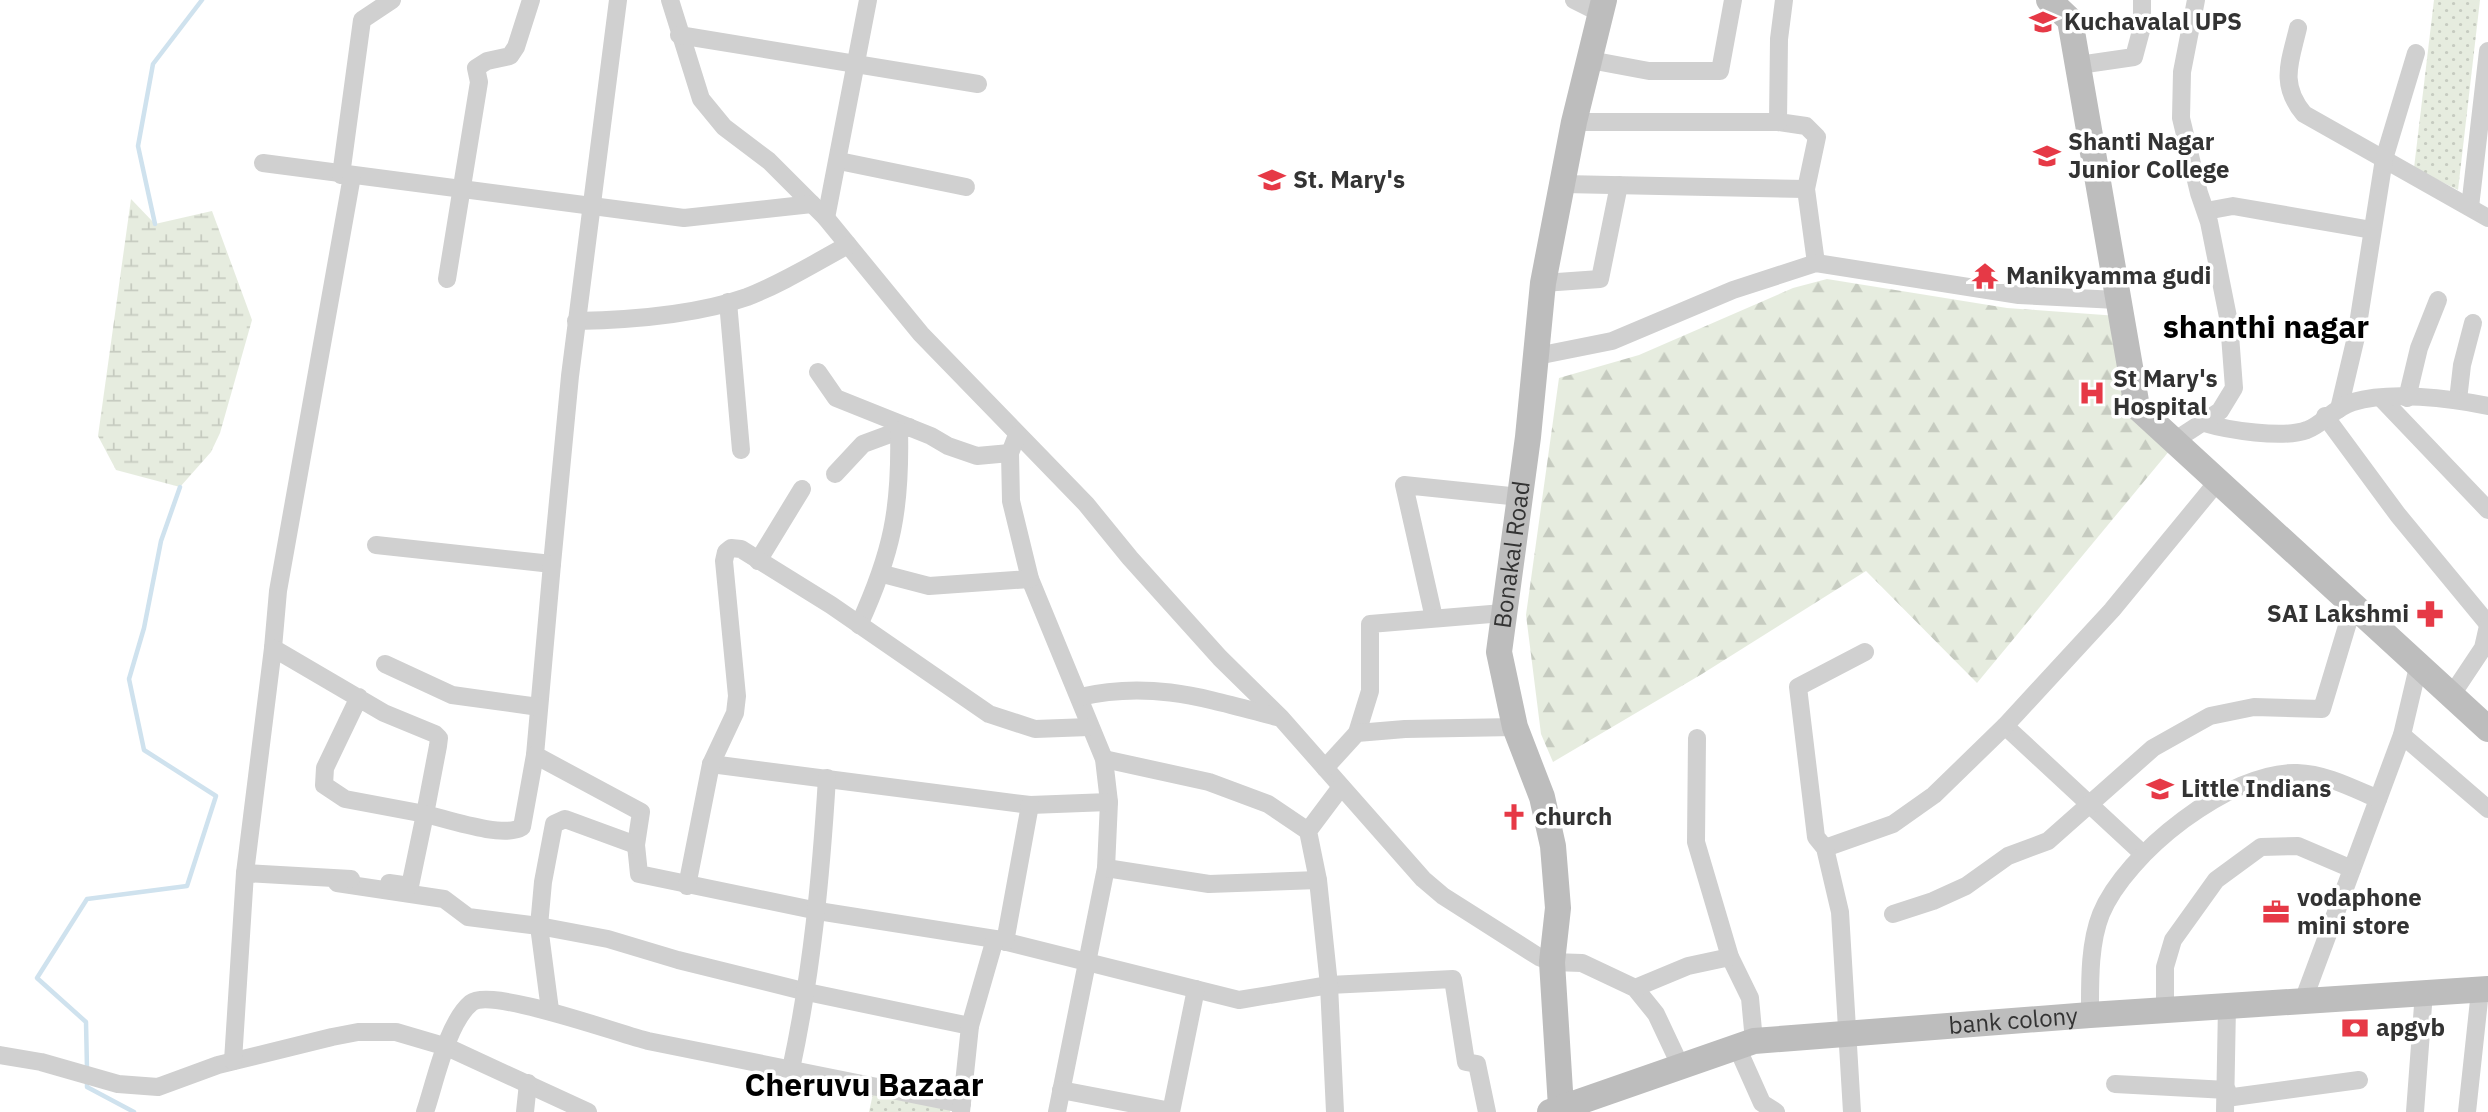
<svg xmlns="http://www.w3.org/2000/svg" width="2488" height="1112" viewBox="0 0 2488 1112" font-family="'IBM Plex Sans',sans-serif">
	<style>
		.grass { fill: url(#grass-dots) }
		.forest { fill: url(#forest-firs) }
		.wetland { fill: url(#wetland-marsh) }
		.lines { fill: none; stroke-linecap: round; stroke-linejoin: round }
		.stream { stroke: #cfe2ee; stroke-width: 4.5 }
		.street { stroke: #d0d0d0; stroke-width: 18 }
		.secondary { stroke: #bdbdbd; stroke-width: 26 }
		.labels { text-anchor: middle; stroke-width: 7; stroke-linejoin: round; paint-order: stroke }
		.poi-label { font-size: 24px; font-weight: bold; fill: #333; stroke: #fff; text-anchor: start }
		.street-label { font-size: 24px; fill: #333; stroke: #fff }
		.district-label { font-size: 32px; font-weight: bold; fill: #000; stroke: #fff }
	</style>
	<defs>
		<pattern id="grass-dots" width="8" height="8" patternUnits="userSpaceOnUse" patternTransform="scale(1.75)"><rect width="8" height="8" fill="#e6ecdf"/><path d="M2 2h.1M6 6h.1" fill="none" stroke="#c6cbc0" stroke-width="1.8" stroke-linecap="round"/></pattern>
		<pattern id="forest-firs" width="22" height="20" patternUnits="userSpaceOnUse" patternTransform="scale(1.75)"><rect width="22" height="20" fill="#e6ecdf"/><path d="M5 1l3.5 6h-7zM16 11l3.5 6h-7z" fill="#c6cbc0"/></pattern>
		<pattern id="wetland-marsh" width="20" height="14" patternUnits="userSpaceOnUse" patternTransform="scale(1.75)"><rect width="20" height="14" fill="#e6ecdf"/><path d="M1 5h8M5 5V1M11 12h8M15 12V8" fill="none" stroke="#c6cbc0"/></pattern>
	</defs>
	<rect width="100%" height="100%" fill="#fff"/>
	<g class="grass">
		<polygon points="2434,0 2480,0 2458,190 2414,168"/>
		<polygon points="874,1089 951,1105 950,1112 869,1112"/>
	</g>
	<polygon class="forest" points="1827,279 2007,308 2118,316 2136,407 2175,444 1977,683 1866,571 1702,674 1553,762 1541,734 1526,615 1559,378 1639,355 1793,288"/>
	<polygon class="wetland" points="131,199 155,224 212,211 252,320 220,433 211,452 180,487 116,470 98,436"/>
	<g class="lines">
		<g class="stream">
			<polyline points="155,224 138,146 153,64 202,0"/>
			<polyline points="87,1069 86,1022 37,978 87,899 187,886 216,796 144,750 129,679 144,628 161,541 180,487"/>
			<polyline points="87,1082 87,1087 134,1112"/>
		</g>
		<g class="street">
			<polyline points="670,0 701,99 724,127 769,161 826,218 921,334 1086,504 1130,558 1220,658 1281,718 1423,879 1443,896 1539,957 1552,962 1582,963 1635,988 1656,1014 1680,1065"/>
			<polyline points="1574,0 1600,13"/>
			<polyline points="1784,0 1779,39 1778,122 1806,126 1817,137 1806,189 1816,263"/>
			<path d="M2298 28C2290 62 2279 84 2304 114L2488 218"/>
			<polyline points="679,35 978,84"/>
			<polyline points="1590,60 1649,71 1720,71 1733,0"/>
			<polyline points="2079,65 2134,57 2142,27 2142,0"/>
			<polyline points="1574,122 1778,122"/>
			<polyline points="839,161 966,187"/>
			<polyline points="263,163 684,218 812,204"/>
			<polyline points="341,175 362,20 392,0"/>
			<polyline points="352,176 278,591 273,648 384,713 435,734 439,738 438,746 425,814 345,799 324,785 325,768 359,697"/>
			<polyline points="1563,184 1806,189"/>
			<polyline points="2470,207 2488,51"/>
			<polyline points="2206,211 2233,206 2372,230"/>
			<polyline points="826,218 868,0"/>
			<polyline points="447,279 479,82 476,68 487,61 510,56 516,47 531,0"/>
			<polyline points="1543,283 1600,279 1619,185"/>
			<polyline points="728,302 741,450"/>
			<path d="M576 321C629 320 696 315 747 297 781 284 815 263 848 245"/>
			<polyline points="1537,356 1612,341 1733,290 1816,263 2019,295 2117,300"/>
			<polyline points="818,372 836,398 931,436 948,446 977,456 1010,453"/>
			<polyline points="2407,398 2419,348 2438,300"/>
			<polyline points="2382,399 2488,510"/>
			<polyline points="2458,400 2462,365 2473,323"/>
			<polyline points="2339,409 2356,337 2384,159 2416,53"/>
			<polyline points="2325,416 2398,515 2488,624"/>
			<path d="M2204 423C2227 430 2283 439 2307 430 2322 425 2335 407 2353 402 2390 391 2450 398 2488 406"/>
			<polyline points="1017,435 1010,453 1011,501 1030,579 1104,759 1109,802 1106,868 1057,1112"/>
			<polyline points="2174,441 2220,411 2234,388 2229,322 2209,222 2199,193 2181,118 2182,72 2196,0"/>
			<polyline points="835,474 863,444 909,427"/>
			<polyline points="376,545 552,564 570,376 618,0"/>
			<polyline points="758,561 802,489"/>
			<polyline points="552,564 535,755 641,812 636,845 639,874 818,911 995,939 1239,1000 1329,985 1453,979 1466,1062 1477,1064 1487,1112"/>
			<polyline points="883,574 929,586 1030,579"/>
			<polyline points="1434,618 1404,485 1520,497"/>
			<path d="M859 625C892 553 901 509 899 430"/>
			<polyline points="385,664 452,695 539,707"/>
			<polyline points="2451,696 2483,648 2488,626"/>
			<path d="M1080 697C1152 680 1208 699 1277 717"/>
			<polyline points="2005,726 2143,854"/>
			<polyline points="1357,733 1370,691 1370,624 1503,613"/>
			<polyline points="2402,735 2488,809"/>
			<polyline points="1697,738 1696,842 1730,957 1750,998 1754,1041"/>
			<polyline points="1104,759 1209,782 1268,804 1308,831"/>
			<polyline points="711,764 1030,805 1109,802"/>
			<polyline points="1325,768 1357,733 1405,729 1515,727"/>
			<polyline points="1825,848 1893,824 1934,795 2005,726 2112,610 2218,481"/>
			<polyline points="1106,868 1209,884 1318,880"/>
			<polyline points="245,873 273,648"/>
			<polyline points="337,883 444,899 468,917 539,926 608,939 678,960 807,992 970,1026"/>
			<path d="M389 883 410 886 425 814C447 819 504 839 522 827L535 755"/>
			<polyline points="687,886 711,764 735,713 737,696 724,561 726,552 731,548 741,549 831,605 989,714 1035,729 1089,727"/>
			<polyline points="1893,914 1933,901 1966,886 2008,856 2048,841 2153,748 2210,716 2254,707 2322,709 2353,606"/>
			<polyline points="1005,942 1030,805"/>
			<polyline points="1635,988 1688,966 1730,957"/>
			<polyline points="2303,1001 2402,735 2418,667"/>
			<polyline points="550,1010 539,926 543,882 554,824 565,819 636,845"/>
			<polyline points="2165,1010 2165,967 2173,940 2216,880 2261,847 2298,846 2352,869"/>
			<path d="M2090 1015C2090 983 2089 944 2101 914 2126 853 2230 771 2297 773 2326 774 2352 788 2378 799"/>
			<polyline points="1737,1047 1762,1103 1776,1112"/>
			<polyline points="0,1055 41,1062 118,1084 158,1087 218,1065 332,1037 358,1032 396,1032 447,1047 588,1112"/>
			<polyline points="233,1061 245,873 351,879"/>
			<path d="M791 1069C812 972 821 876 827 778"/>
			<polyline points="2115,1084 2227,1090"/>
			<polyline points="1061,1090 1171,1111"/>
			<polyline points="2226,1098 2359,1080"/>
			<path d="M425 1112C435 1083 447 1023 471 1003 491 987 619 1034 648 1041L962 1104"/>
			<polyline points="525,1112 528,1083"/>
			<polyline points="961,1112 970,1026 995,939"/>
			<polyline points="1171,1112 1196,989"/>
			<polyline points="1335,1112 1329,985 1318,880 1308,831 1341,787"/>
			<polyline points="1852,1112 1840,912 1825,848 1816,837 1798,687 1865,652"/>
			<polyline points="2225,1112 2227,1006"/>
			<polyline points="2415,1112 2424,992"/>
			<polyline points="2467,1112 2480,991"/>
		</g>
		<g class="secondary">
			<polyline points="2049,0 2070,20 2137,407 2488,729"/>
			<path id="s1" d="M1561 1107 1552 962 1558 908 1553 846 1542 797 1515 727 1499 652 1528 437 1543 283 1574 122 1604 0"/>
			<path id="s2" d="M1550 1112 1754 1041 2090 1015 2488 989"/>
		</g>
	</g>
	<defs>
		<symbol id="school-bare" viewBox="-9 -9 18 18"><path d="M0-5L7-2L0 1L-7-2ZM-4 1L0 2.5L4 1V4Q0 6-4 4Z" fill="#e63946" stroke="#fff" stroke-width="2.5" paint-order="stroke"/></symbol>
		<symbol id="university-bare" viewBox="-9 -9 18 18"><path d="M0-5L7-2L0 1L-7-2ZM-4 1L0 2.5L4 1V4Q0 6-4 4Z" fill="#e63946" stroke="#fff" stroke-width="2.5" paint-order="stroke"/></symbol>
		<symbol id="temple-bare" viewBox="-9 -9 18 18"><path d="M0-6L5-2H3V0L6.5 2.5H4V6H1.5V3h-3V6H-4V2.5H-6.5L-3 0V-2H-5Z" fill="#e63946" stroke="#fff" stroke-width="2.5" paint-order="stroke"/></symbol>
		<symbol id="hospital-bare" viewBox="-9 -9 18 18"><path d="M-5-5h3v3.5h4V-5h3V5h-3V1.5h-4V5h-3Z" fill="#e63946" stroke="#fff" stroke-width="2.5" paint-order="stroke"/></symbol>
		<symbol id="pharmacy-bare" viewBox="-9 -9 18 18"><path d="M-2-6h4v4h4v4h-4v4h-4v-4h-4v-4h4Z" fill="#e63946" stroke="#fff" stroke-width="2.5" paint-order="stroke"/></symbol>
		<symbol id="church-bare" viewBox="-9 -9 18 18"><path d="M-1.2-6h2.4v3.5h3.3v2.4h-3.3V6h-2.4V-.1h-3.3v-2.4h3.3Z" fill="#e63946" stroke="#fff" stroke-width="2.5" paint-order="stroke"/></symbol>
		<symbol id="office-bare" viewBox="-9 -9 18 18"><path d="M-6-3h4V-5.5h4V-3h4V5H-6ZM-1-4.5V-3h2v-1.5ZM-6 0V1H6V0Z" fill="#e63946" stroke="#fff" stroke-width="2.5" paint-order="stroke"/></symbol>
		<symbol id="bank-bare" viewBox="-9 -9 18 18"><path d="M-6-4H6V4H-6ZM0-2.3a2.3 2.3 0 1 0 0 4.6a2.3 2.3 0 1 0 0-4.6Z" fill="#e63946" stroke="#fff" stroke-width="2.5" paint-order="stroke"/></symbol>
	</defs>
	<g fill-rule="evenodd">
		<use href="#school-bare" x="2024" y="3" width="38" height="38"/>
		<use href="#university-bare" x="2028" y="137" width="38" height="38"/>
		<use href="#school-bare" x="1253" y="161" width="38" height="38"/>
		<use href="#temple-bare" x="1966" y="257" width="38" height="38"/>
		<use href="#hospital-bare" x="2073" y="374" width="38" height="38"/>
		<use href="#pharmacy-bare" x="2411" y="595" width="38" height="38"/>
		<use href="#school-bare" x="2141" y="770" width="38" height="38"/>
		<use href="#church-bare" x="1495" y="798" width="38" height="38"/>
		<use href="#office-bare" x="2257" y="893" width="38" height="38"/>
		<use href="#bank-bare" x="2336" y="1009" width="38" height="38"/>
	</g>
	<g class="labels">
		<g class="poi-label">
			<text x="2064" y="30">Kuchavalal UPS</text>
			<text x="2068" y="150">Shanti Nagar<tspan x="2068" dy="28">Junior College</tspan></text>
			<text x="1293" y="188">St. Mary's</text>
			<text x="2006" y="284">Manikyamma gudi</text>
			<text x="2113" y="387">St Mary's<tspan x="2113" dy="28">Hospital</tspan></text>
			<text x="2409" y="622" text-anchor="end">SAI Lakshmi</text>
			<text x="2181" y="797">Little Indians</text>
			<text x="1535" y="825">church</text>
			<text x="2297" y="906">vodaphone<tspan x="2297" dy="28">mini store</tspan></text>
			<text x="2376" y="1036">apgvb</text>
		</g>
		<g class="street-label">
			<text dy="8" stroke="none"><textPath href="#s1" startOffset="562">Bonakal Road</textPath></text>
			<text dy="8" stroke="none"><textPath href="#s2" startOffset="476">bank colony</textPath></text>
		</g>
		<g class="district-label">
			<text x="2266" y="338">shanthi nagar</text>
			<text x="864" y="1096">Cheruvu Bazaar</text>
		</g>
	</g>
</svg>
